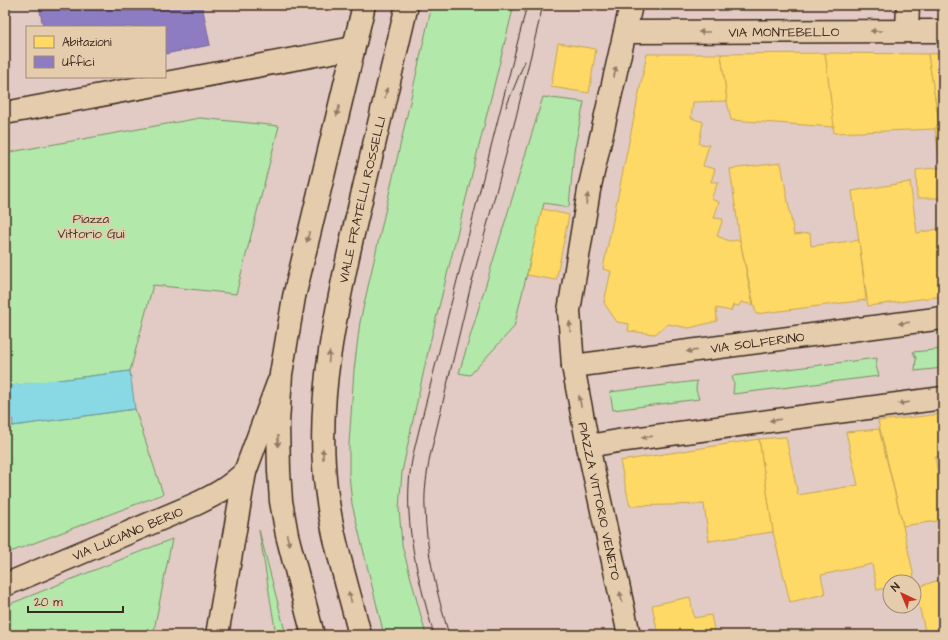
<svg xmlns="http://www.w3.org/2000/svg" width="948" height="640" viewBox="0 0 948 640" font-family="'Architects Daughter',sans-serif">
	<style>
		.green { fill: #b2e9ab; stroke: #768a64 }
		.water { fill: #89d9e4; stroke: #6a9395 }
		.homes { fill: #ffd966; stroke: #c4a450 }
		.offices { fill: #8e7cc3; stroke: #756392 }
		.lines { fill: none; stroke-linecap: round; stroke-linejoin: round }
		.canal { stroke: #89d9e4; stroke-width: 33 }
		.minor-casing { stroke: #3b2a1e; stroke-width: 25 }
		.major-casing { stroke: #3b2a1e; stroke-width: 25 }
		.minor { stroke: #e5ccad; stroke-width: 22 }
		.major { stroke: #e5ccad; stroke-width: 22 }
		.tram { stroke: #3b2a1e; stroke-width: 1 }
		.oneway { fill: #907b66 }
		.labels { text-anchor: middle; stroke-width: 4; stroke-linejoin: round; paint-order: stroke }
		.street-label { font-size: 13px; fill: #3b2a1e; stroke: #e5ccad }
		.park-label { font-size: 13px; fill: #473d2c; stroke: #e5ccad }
	</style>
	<rect width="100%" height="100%" fill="#e2cbc4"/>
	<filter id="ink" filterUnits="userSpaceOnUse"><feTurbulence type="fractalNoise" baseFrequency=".025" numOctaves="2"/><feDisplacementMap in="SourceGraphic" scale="8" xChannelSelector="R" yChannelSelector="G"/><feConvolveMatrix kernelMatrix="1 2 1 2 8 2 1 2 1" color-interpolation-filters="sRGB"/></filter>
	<g filter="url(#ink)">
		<g class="green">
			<polygon points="432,5 514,5 429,347 413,420 402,472 399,508 402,545 426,635 384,635 352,504 349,474 349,445 354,370 360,322"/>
			<polygon points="543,97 584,102 574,151 569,207 544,203 514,327 470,375 459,373"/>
			<polygon points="200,118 279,126 236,294 153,285 130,371 5,387 5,153"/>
			<polygon points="943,349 943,368 915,371 916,358 913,352"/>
			<polygon points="877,358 876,366 879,376 733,394 734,383 732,376"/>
			<polygon points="697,381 696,390 699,399 613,410 610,392"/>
			<polygon points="135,409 163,494 5,554 5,427"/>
			<polygon points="259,530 286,635 276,635"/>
			<polygon points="172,539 153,635 5,635 5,606"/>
		</g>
		<polygon class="water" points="130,371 135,409 13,426 10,386"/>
		<g class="homes">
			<polygon points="677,5 800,5 799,10 680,7"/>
			<polygon points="558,43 596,49 589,93 551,87"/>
			<polygon points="825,53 928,54 939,123 935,129 834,133"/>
			<polygon points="825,53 834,127 731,120 727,101 721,54"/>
			<polygon points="943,53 943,167 941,168 935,129 939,123 928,54"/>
			<polygon points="647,54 721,54 727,101 693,102 691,118 703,122 699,144 709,145 703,166 715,169 711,182 718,182 711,199 719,202 714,218 723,219 717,236 729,241 740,240 753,305 741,302 739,306 733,305 731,311 716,308 717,321 689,328 668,324 655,334 628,331 629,324 617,322 604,303 611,271 603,269"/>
			<polygon points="781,163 794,235 810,233 811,246 859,240 866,300 756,314 740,240 730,169"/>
			<polygon points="943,167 943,204 942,198 917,198 916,170"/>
			<polygon points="910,182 917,233 943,228 943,296 868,306 852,191"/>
			<polygon points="542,209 569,215 556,280 527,275"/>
			<polygon points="943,414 943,455 935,457 938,474 943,473 943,520 903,526 878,421"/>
			<polygon points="879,429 903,526 915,582 890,582 890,587 877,590 872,564 821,575 825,594 790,602 773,532 759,439 786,437 798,495 858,485 846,432"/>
			<polygon points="759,439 773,532 709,541 704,504 630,506 620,461"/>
			<polygon points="939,580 943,599 943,635 926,635 915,588"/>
			<polygon points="690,597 694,618 711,615 715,635 658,635 652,605"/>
		</g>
		<polygon class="offices" points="39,5 202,5 210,45 165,54 165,27 43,27"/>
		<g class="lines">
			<polyline class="canal" points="5,403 55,396"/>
			<defs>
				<g id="minor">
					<polyline points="907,31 908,5"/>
					<path id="s1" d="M625 32 943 31"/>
					<polyline points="5,113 353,48"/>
					<path id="s2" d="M573 366 943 318"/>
					<polyline points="588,446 618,441 943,398"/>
					<path id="s3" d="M5 585 196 504C217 494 228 488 245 472"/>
					<polyline points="217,635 245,472 278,383"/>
					<polyline points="629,635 588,446 573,366 569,311 589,190 631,5"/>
				</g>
				<g id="major">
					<polyline points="313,635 287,535 281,501 279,471 278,423 281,374 294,297 364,5"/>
					<path id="s4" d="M360 635C346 579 327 523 324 465 319 388 336 312 352 238 370 160 389 83 407 5"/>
				</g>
			</defs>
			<use href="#minor" class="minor-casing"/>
			<use href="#major" class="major-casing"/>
			<use href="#minor" class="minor"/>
			<use href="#major" class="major"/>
			<g class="tram">
				<polyline points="506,107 525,61"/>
				<path d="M434 635C420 585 406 536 409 484 410 462 417 439 422 418L527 5"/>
				<path d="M449 635C437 593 426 552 425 508 424 491 427 473 430 456L470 289 516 117 543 5"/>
			</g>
		</g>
		<defs><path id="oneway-solid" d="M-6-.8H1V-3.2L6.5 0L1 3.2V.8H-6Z"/></defs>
		<g class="oneway">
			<use href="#oneway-solid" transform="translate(876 31) rotate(180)"/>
			<use href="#oneway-solid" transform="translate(704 32) rotate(180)"/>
			<use href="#oneway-solid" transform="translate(615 72) rotate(-77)"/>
			<use href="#oneway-solid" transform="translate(386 93) rotate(-76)"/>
			<use href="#oneway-solid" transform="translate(338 111) rotate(104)"/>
			<use href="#oneway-solid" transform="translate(587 199) rotate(-81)"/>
			<use href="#oneway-solid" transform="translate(308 237) rotate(103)"/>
			<use href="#oneway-solid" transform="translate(904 323) rotate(173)"/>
			<use href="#oneway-solid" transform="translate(570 327) rotate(-94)"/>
			<use href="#oneway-solid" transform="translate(692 351) rotate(173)"/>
			<use href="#oneway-solid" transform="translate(329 357) rotate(-85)"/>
			<use href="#oneway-solid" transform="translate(580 401) rotate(-101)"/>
			<use href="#oneway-solid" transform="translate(904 403) rotate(173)"/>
			<use href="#oneway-solid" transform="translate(775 420) rotate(173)"/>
			<use href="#oneway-solid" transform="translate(647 437) rotate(173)"/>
			<use href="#oneway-solid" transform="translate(278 441) rotate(89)"/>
			<use href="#oneway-solid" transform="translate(323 454) rotate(-92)"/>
			<use href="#oneway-solid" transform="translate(288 540) rotate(76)"/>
			<use href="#oneway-solid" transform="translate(350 597) rotate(-105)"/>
			<use href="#oneway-solid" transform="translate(621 597) rotate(-103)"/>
		</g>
	</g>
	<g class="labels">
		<g class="street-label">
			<text dy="5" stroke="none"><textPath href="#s1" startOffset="159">VIA MONTEBELLO</textPath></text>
			<text dy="5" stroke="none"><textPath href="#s4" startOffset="443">VIALE FRATELLI ROSSELLI</textPath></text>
			<text dy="5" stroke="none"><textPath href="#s2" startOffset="186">VIA SOLFERINO</textPath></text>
			<text transform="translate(600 501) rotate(78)" y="5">PIAZZA VITTORIO VENETO</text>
			<text dy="5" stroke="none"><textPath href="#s3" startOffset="133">VIA LUCIANO BERIO</textPath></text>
		</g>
		<g class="park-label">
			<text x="91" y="223">Piazza<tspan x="91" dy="15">Vittorio Gui</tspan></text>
		</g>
	</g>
	<rect width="948" height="640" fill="none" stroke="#e5ccad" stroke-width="20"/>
	<rect x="10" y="10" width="928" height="620" fill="none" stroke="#3b2a1e" stroke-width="1.5" filter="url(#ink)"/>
	<rect x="26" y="26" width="140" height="52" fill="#e5ccad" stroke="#a18b74"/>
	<rect x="34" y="36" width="20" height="12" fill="#ffd966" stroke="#a18b74"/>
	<text x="62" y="46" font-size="12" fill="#3b2a1e">Abitazioni</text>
	<rect x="34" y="56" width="20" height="12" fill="#8e7cc3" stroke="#a18b74"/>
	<text x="62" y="66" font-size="12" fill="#3b2a1e">Uffici</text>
	<g transform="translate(902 594) rotate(316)"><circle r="19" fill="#e5ccad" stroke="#a18b74"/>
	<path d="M0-3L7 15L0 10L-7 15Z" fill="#c8321e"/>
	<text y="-6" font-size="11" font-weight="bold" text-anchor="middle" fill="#3b2a1e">N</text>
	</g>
	<path d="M28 606v6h95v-6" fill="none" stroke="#3b2a1e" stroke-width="2"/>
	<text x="34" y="606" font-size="12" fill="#3b2a1e" stroke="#e5ccad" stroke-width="3" paint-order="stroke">20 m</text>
</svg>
